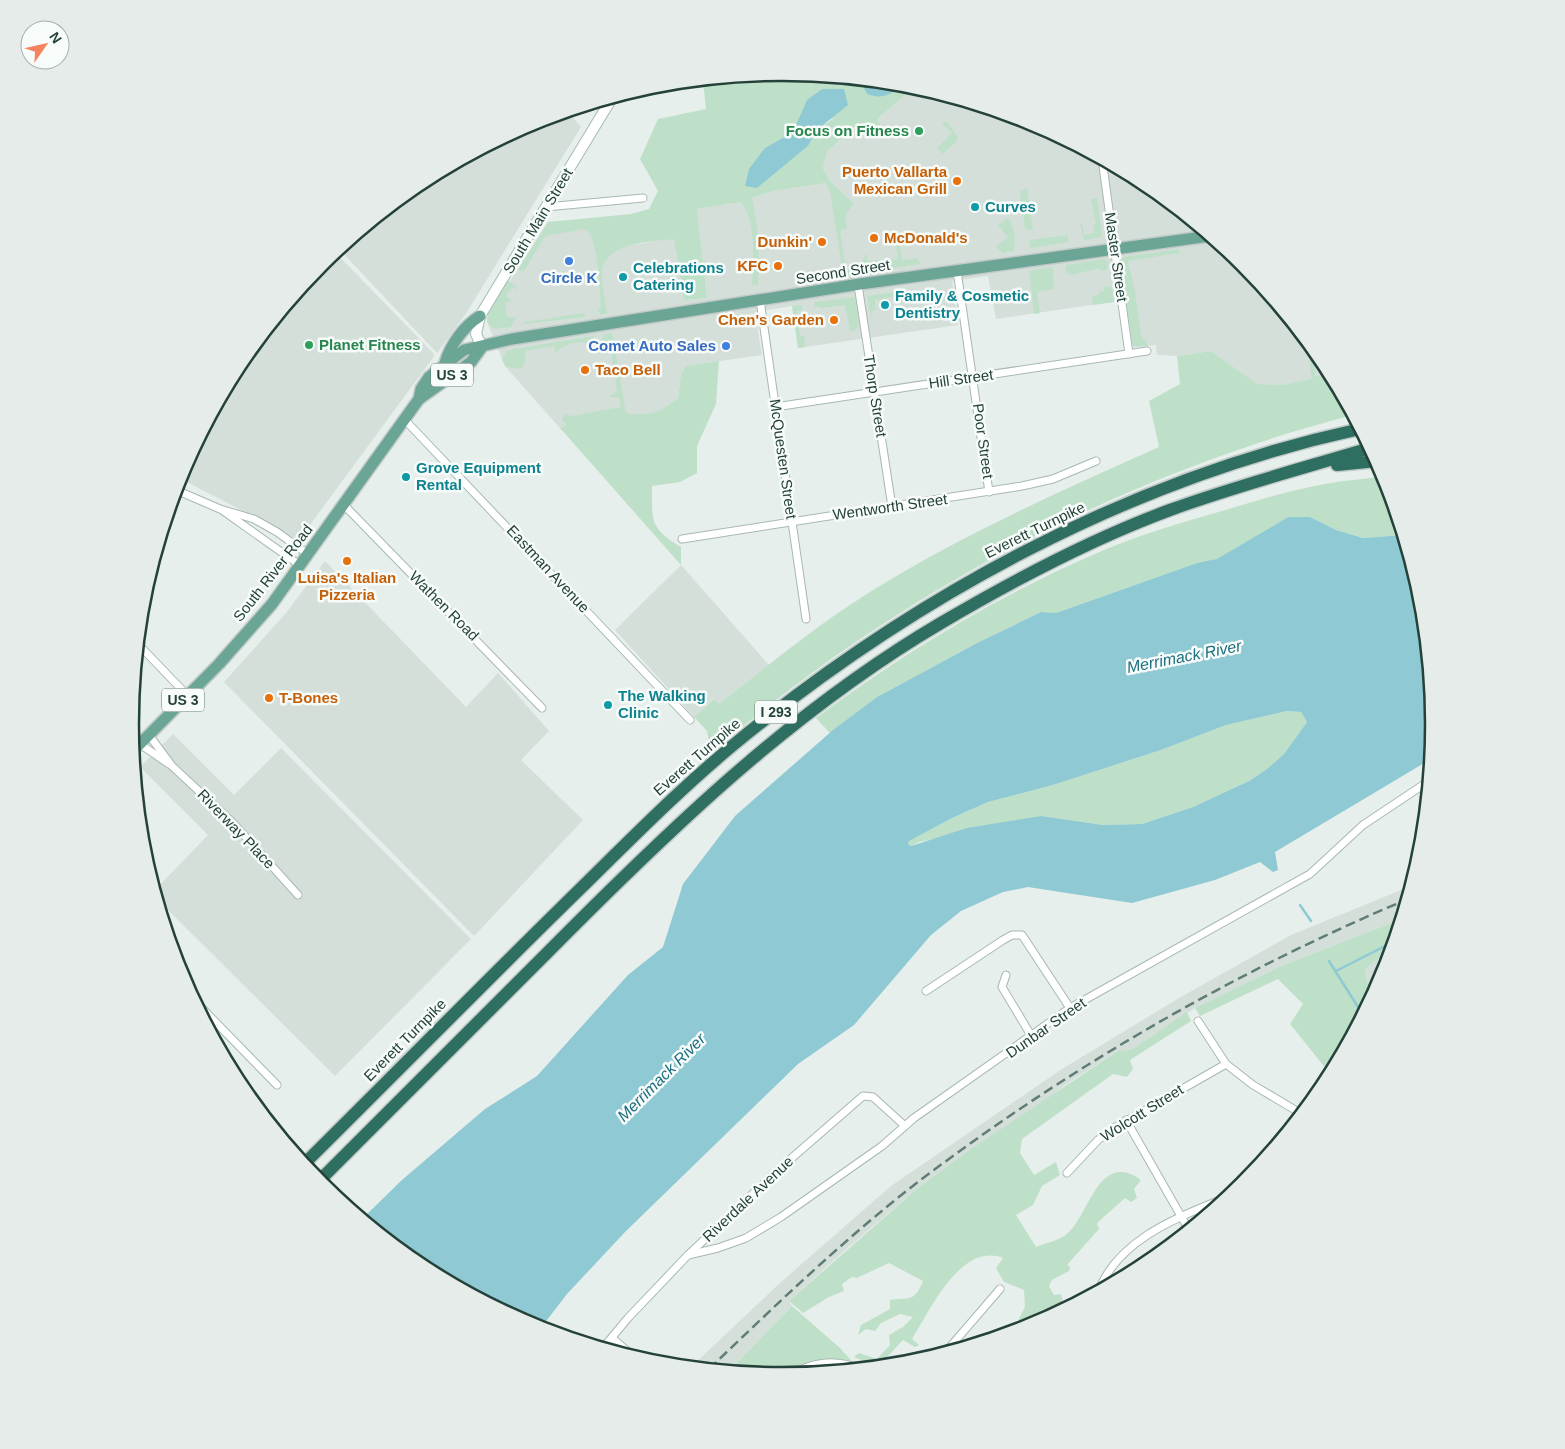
<svg xmlns="http://www.w3.org/2000/svg" width="1565" height="1449" viewBox="0 0 1565 1449" font-family="Arial,sans-serif">
	<style>
		.built { fill: #d4dfda }
		.green { fill: #bfe0c8; fill-rule: evenodd }
		.water { fill: #8ec9d4; fill-rule: evenodd }
		.lines { fill: none; stroke-linecap: round; stroke-linejoin: round }
		.stream { stroke: #8ec9d4; stroke-width: 2.5 }
		.minor-casing { stroke: #a8b8b2; stroke-width: 9 }
		.secondary-casing { stroke: #a4bbb3; stroke-width: 12 }
		.primary-casing { stroke: #c2cac8; stroke-width: 14 }
		.motorway-casing { stroke: #c2cac8; stroke-width: 15 }
		.minor { stroke: #fff; stroke-width: 7 }
		.secondary { stroke: #fff; stroke-width: 10 }
		.primary { stroke: #6aa596; stroke-width: 11 }
		.motorway { stroke: #2f6f62; stroke-width: 12 }
		.rail { stroke: #5f7d75; stroke-width: 2.5; stroke-dasharray: 10 5; stroke-linecap: butt }
		.leisure-dot { fill: #2e9e5b; stroke: #f7fbf9; stroke-width: 2 }
		.food-dot { fill: #e8710a; stroke: #f7fbf9; stroke-width: 2 }
		.culture-dot { fill: #0f9aa8; stroke: #f7fbf9; stroke-width: 2 }
		.shop-dot { fill: #3f7fe0; stroke: #f7fbf9; stroke-width: 2 }
		.labels { text-anchor: middle; stroke-width: 5; stroke-linejoin: round; paint-order: stroke }
		.shield { fill: #f7fbf9; stroke: #637a73; stroke-width: 1 }
		.shield-label { font-size: 14px; font-weight: bold; fill: #24423a }
		.leisure-label { font-size: 15px; font-weight: bold; fill: #27864d; stroke: #f7fbf9; text-anchor: end }
		.food-label { font-size: 15px; font-weight: bold; fill: #c56008; stroke: #f7fbf9; text-anchor: end }
		.culture-label { font-size: 15px; font-weight: bold; fill: #0d838f; stroke: #f7fbf9; text-anchor: start }
		.street-label { font-size: 15px; fill: #24423a; stroke: #f7fbf9 }
		.shop-label { font-size: 15px; font-weight: bold; fill: #366cbe; stroke: #f7fbf9 }
		.water-label { font-size: 16px; font-style: italic; fill: #1c6f80; stroke: #f7fbf9 }
		.rim { fill: none; stroke: #24423a; stroke-width: 2.5 }
	</style>
	<rect width="100%" height="100%" fill="#e6efeb"/>
	<g class="built">
		<polygon points="915,87 1032,122 1145,183 1244,264 1325,363 1329,371 1312,380 1282,385 1256,384 1211,351 1177,356 1157,355 1156,345 1133,347 1126,300 996,319 988,276 952,281 958,325 798,348 792,306 755,312 762,355 686,366 681,373 678,398 660,413 644,415 626,413 571,422 560,428 505,366 487,322 488,314 548,222 592,219 620,247 674,238 684,300 707,298 697,209 741,202 773,191 831,182 823,167 827,152 859,124 871,126 882,134 885,132 877,119"/>
		<polygon points="568,112 581,127 465,315 437,353 339,249 421,182 533,122"/>
		<polygon points="335,252 435,355 304,533 295,538 179,478 241,362 322,263"/>
		<polygon points="325,561 466,707 498,673 549,731 521,760 583,820 474,936 224,682 286,613"/>
		<polygon points="681,565 769,665 719,704 713,699 694,717 615,630"/>
		<polygon points="173,734 234,795 281,748 471,939 335,1076 157,899 155,890 208,835 140,767"/>
		<polygon points="1411,886 1402,919 1281,966 1195,1008 1133,1049 1118,1051 1065,1085 1044,1102 965,1153 918,1188 844,1251 789,1301 792,1306 729,1371 691,1367 781,1282 891,1186 1062,1069 1179,998 1291,935"/>
		<polygon points="1392,951 1385,974 1371,1001 1365,969 1383,955"/>
	</g>
	<g class="green">
		<path d="M783 73 860 80 863 85 897 90 904 84 915 87 877 119 885 133 882 134 871 126 858 124 827 152 823 168 831 182 854 204 845 215 847 228 840 231 846 271 853 268 851 276 847 278 846 275H840L842 267 830 192 826 183 773 191 752 198 759 239 758 286 752 285C753 260 757 223 741 202L697 209 707 298 684 300 674 239C651 242 606 242 602 271 601 284 606 301 607 314H600L598 309 601 306C599 290 599 237 585 229L549 235 544 238 524 271 518 270 548 222 631 214 649 209 658 191 640 159 658 119 706 109 703 80ZM834 118 817 130 808 146 757 188 765 148 793 132Z"/>
		<polygon points="946,121 958,137 956,142 943,154 937,148 952,133 942,123"/>
		<polygon points="1027,188 1033,230 1027,230 1025,228 1020,191"/>
		<polygon points="1097,198 1102,237 1084,240 1080,224 1082,224 1084,235 1094,233 1093,225 1096,224 1091,199"/>
		<path d="M1008 218C1015 226 1016 241 1014 251L1003 253 996 247 1008 237 998 225Z"/>
		<polygon points="1067,235 1069,242 1031,248 1029,244 1030,240"/>
		<polygon points="892,240 899,240 902,260 917,258 920,264 864,272 862,262 866,253 868,261 898,259 896,244 893,244"/>
		<polygon points="1179,249 1179,258 1178,253 1128,261 1135,291 1141,335 1149,346 1133,347 1120,262 1123,257"/>
		<polygon points="1104,259 1108,262 1107,270 1101,271 1100,268 1071,275 1066,273 1066,265"/>
		<polygon points="1050,267 1053,269 1054,289 1037,292 1040,313 1034,314 1029,271"/>
		<polygon points="508,281 516,286 517,290 512,287 506,296 512,301 505,303 507,317 516,317 511,327 494,329 487,322 488,314"/>
		<polygon points="1107,286 1112,287 1114,302 1093,305 1092,296 1099,295 1099,292 1104,291 1104,287"/>
		<polygon points="893,292 894,297 875,300 876,310 871,311 872,322 867,296"/>
		<polygon points="855,297 859,325 855,330 850,331 845,305 822,308 814,306 815,302"/>
		<polygon points="801,305 803,310 797,311 800,336 804,336 805,347 798,348 792,306"/>
		<polygon points="584,313 585,317 523,324 525,322"/>
		<path d="M612 333 626 413C651 416 658 414 678 398L681 373 686 366 719 361 716 404 697 446V473L680 482 652 486C652 520 649 528 681 547V565L560 428 566 425 562 419 565 414 571 416 621 407 619 397H609L617 391 611 351 604 355C598 346 600 342 605 334Z"/>
		<path d="M594 336 591 343C577 341 565 343 556 353L554 346 525 351C527 368 522 372 505 366L502 359 506 352 513 349Z"/>
		<path d="M1306 339 1311 346 1316 377 1329 371 1353 415C1187 458 1026 531 883 624 822 663 766 707 711 752L707 731 694 717 714 699 719 704C771 663 822 621 878 587 968 532 1063 490 1159 447L1149 401 1180 384 1177 356 1211 351 1257 384 1282 385 1312 379Z"/>
		<path d="M1385 476 1403 535 1363 538 1336 530 1310 517H1288L1216 560 1197 563 1056 613 1041 612 979 642 877 697 830 733 816 718C905 652 1002 593 1104 550 1142 534 1183 522 1222 511 1256 501 1290 490 1325 484 1345 480 1365 479 1385 476Z"/>
		<polygon points="1287,711 1301,712 1307,722 1284,754 1267,769 1249,781 1193,807 1142,824 1103,825 1041,816 919,842 911,846 908,844 908,841 952,818 988,802 1053,785 1161,750 1226,725"/>
		<polygon points="1402,919 1392,951 1383,955 1365,969 1371,1001 1331,1075 1290,1024 1303,1004 1278,979 1200,1016 1195,1008 1281,966"/>
		<path d="M1187 1012 1191 1021 1130 1060 1133 1069 1127 1077 1113 1074 1022 1139 1020 1153 1034 1175 1056 1162 1060 1175 1042 1186 1033 1205 1016 1215 1036 1247C1045 1243 1061 1240 1068 1233 1090 1213 1099 1150 1141 1180L1134 1189 1137 1198 1131 1202 1125 1198 1097 1223 1099 1229 1067 1265 1070 1267 1069 1271 1052 1280 1049 1286 1054 1295 1061 1294 1063 1303 1052 1307 1046 1314 1047 1319 1038 1323 1034 1321 1028 1328 1003 1336 1008 1330H1013L1025 1307 1024 1290 1004 1282 996 1268 1003 1258C960 1242 930 1311 912 1339L919 1345 915 1347 903 1340C883 1360 883 1370 854 1357L859 1353 877 1359 890 1345 889 1335 903 1327 913 1317 900 1314 881 1323 875 1331 866 1329 858 1335 861 1325 890 1309V1300C909 1297 914 1303 923 1281L889 1263 857 1278 852 1277 842 1284 844 1291 829 1297 803 1313 789 1301 918 1188 965 1153 1118 1051 1133 1049Z"/>
		<polygon points="792,1306 840,1348 859,1369 783,1376 729,1371"/>
	</g>
	<g class="water">
		<path d="M860 80 904 84C892 94 882 100 867 94Z"/>
		<polygon points="822,89 844,89 848,105 817,130 808,146 757,188 745,186 749,169 765,148 793,132 807,100"/>
		<path d="M1288 517H1310L1336 530 1363 538 1403 535 1422 598 1434 725 1431 759 1275 852 1278 870 1273 872 1260 862 1215 880 1132 903 1028 887 1003 892 961 911 931 935 854 1025 798 1064 625 1232 567 1294 540 1329 420 1266 362 1219 402 1180 485 1109 537 1076 628 975 663 947 683 884 706 854 735 816 833 730 877 697 979 642 1041 612 1056 613 1197 563 1217 559ZM1287 711 1301 712 1307 722 1284 754 1267 769 1249 781 1193 807 1142 824 1103 825 1041 816 967 828 911 846 908 844 909 841 952 818 988 802 1053 785 1161 750 1226 725Z"/>
	</g>
	<g class="lines">
		<g class="stream">
			<polyline points="1300,905 1311,921"/>
			<polyline points="1329,961 1363,1015"/>
			<polyline points="1336,971 1395,941"/>
		</g>
		<defs>
			<g id="minor">
				<polyline points="1102,159 1129,354"/>
				<polyline points="546,207 643,198"/>
				<polyline points="957,271 989,492"/>
				<polyline points="858,285 892,507"/>
				<polyline points="760,300 806,619"/>
				<polyline points="775,407 1147,351"/>
				<polyline points="404,419 690,720"/>
				<polyline points="176,490 220,509 254,519 277,532 309,555"/>
				<polyline points="344,505 542,708"/>
				<polyline points="222,510 301,566"/>
				<polyline points="682,539 1022,486 1053,479 1096,461"/>
				<polyline points="138,644 188,696"/>
				<polyline points="149,735 172,766 232,822 298,895"/>
				<polyline points="140,744 169,764"/>
				<polyline points="1006,975 1002,987 1032,1037"/>
				<polyline points="926,991 1003,940 1012,935 1022,935 1070,1008"/>
				<polyline points="194,1000 277,1085"/>
				<polyline points="1198,1021 1226,1064 1253,1085 1302,1114"/>
				<polyline points="1126,1120 1189,1230"/>
				<polyline points="1067,1173 1098,1140 1114,1128 1226,1064"/>
				<polyline points="688,1255 718,1248 746,1238 781,1217 882,1146 914,1118 1070,1008 1310,874 1363,825 1429,781"/>
				<path d="M1098 1292C1119 1237 1182 1216 1230 1196"/>
				<polyline points="612,1338 634,1357"/>
				<polyline points="603,1348 628,1318 688,1255 778,1170 863,1096 873,1097 905,1126"/>
				<polyline points="944,1354 1000,1289"/>
				<path d="M790 1376C811 1361 836 1359 860 1369"/>
			</g>
			<polyline id="secondary" points="482,347 476,334 480,316 612,98"/>
			<g id="primary">
				<path d="M445 363C450 345 464 326 480 316"/>
				<polyline points="419,399 471,362 482,347"/>
				<polyline points="133,751 219,664 272,604 419,399 421,389 429,377 464,350 512,339 860,284 1210,236"/>
			</g>
			<g id="motorway">
				<polyline points="1337,465 1377,461"/>
				<path d="M304 1164C396 1073 486 981 579 890 629 841 678 791 732 746 914 596 1129 479 1360 429"/>
				<path d="M318 1182C396 1104 473 1027 550 950 670 829 793 710 941 623 1014 580 1091 539 1170 510 1235 486 1304 468 1370 448"/>
			</g>
		</defs>
		<use href="#minor" class="minor-casing"/>
		<use href="#secondary" class="secondary-casing"/>
		<use href="#primary" class="primary-casing"/>
		<use href="#motorway" class="motorway-casing"/>
		<use href="#minor" class="minor"/>
		<use href="#secondary" class="secondary"/>
		<use href="#primary" class="primary"/>
		<use href="#motorway" class="motorway"/>
		<path class="rail" d="M709 1369C776 1305 844 1239 918 1182 1068 1068 1234 972 1408 899"/>
	</g>
	<g class="leisure-dot">
		<circle cx="919" cy="131" r="5"/>
		<circle cx="309" cy="345" r="5"/>
	</g>
	<g class="food-dot">
		<circle cx="957" cy="181" r="5"/>
		<circle cx="874" cy="238" r="5"/>
		<circle cx="822" cy="242" r="5"/>
		<circle cx="778" cy="266" r="5"/>
		<circle cx="834" cy="320" r="5"/>
		<circle cx="585" cy="370" r="5"/>
		<circle cx="347" cy="561" r="5"/>
		<circle cx="269" cy="698" r="5"/>
	</g>
	<g class="culture-dot">
		<circle cx="975" cy="207" r="5"/>
		<circle cx="623" cy="277" r="5"/>
		<circle cx="885" cy="305" r="5"/>
		<circle cx="406" cy="477" r="5"/>
		<circle cx="608" cy="705" r="5"/>
	</g>
	<g class="shop-dot">
		<circle cx="569" cy="261" r="5"/>
		<circle cx="726" cy="346" r="5"/>
	</g>
	<g class="labels">
		<g class="shield">
			<rect x="431" y="363.5" width="42" height="23" rx="4"/>
			<rect x="162" y="688.5" width="42" height="23" rx="4"/>
			<rect x="755" y="700.5" width="42" height="23" rx="4"/>
		</g>
		<g class="shield-label">
			<text x="452" y="380">US 3</text>
			<text x="183" y="705">US 3</text>
			<text x="776" y="717">I 293</text>
		</g>
		<g class="leisure-label">
			<text x="909" y="136">Focus on Fitness</text>
			<text x="319" y="350" text-anchor="start">Planet Fitness</text>
		</g>
		<g class="food-label">
			<text x="947" y="177">Puerto Vallarta<tspan x="947" dy="17">Mexican Grill</tspan></text>
			<text x="884" y="243" text-anchor="start">McDonald's</text>
			<text x="812" y="247">Dunkin'</text>
			<text x="768" y="271">KFC</text>
			<text x="824" y="325">Chen's Garden</text>
			<text x="595" y="375" text-anchor="start">Taco Bell</text>
			<text x="347" y="583" text-anchor="middle">Luisa's Italian<tspan x="347" dy="17">Pizzeria</tspan></text>
			<text x="279" y="703" text-anchor="start">T-Bones</text>
		</g>
		<g class="culture-label">
			<text x="985" y="212">Curves</text>
			<text x="633" y="273">Celebrations<tspan x="633" dy="17">Catering</tspan></text>
			<text x="895" y="301">Family &amp; Cosmetic<tspan x="895" dy="17">Dentistry</tspan></text>
			<text x="416" y="473">Grove Equipment<tspan x="416" dy="17">Rental</tspan></text>
			<text x="618" y="701">The Walking<tspan x="618" dy="17">Clinic</tspan></text>
		</g>
		<g class="street-label">
			<text transform="translate(538 221) rotate(-59)" y="5">South Main Street</text>
			<text transform="translate(1116 257) rotate(82)" y="5">Master Street</text>
			<text transform="translate(843 272) rotate(-9)" y="5">Second Street</text>
			<text transform="translate(961 379) rotate(-8)" y="5">Hill Street</text>
			<text transform="translate(875 396) rotate(81)" y="5">Thorp Street</text>
			<text transform="translate(983 441) rotate(82)" y="5">Poor Street</text>
			<text transform="translate(783 459) rotate(82)" y="5">McQuesten Street</text>
			<text transform="translate(890 507) rotate(-8)" y="5">Wentworth Street</text>
			<text transform="translate(1035 530) rotate(-26)" y="5">Everett Turnpike</text>
			<text transform="translate(548 569) rotate(47)" y="5">Eastman Avenue</text>
			<text transform="translate(273 573) rotate(-52)" y="5">South River Road</text>
			<text transform="translate(444 606) rotate(45)" y="5">Wathen Road</text>
			<text transform="translate(697 757) rotate(-41)" y="5">Everett Turnpike</text>
			<text transform="translate(236 829) rotate(46)" y="5">Riverway Place</text>
			<text transform="translate(1046 1028) rotate(-35)" y="5">Dunbar Street</text>
			<text transform="translate(405 1040) rotate(-45)" y="5">Everett Turnpike</text>
			<text transform="translate(1142 1113) rotate(-32)" y="5">Wolcott Street</text>
			<text transform="translate(748 1199) rotate(-43)" y="5">Riverdale Avenue</text>
		</g>
		<g class="shop-label">
			<text x="569" y="283">Circle K</text>
			<text x="716" y="351" text-anchor="end">Comet Auto Sales</text>
		</g>
		<g class="water-label">
			<text transform="translate(1184 656) rotate(-11)" y="6">Merrimack River</text>
			<text transform="translate(661 1077) rotate(-45)" y="6">Merrimack River</text>
		</g>
	</g>
	<path d="M0 0H1565V1449H0ZM139 724a643 643 0 1 1 1286 0a643 643 0 1 1-1286 0Z" fill="#e6ecea" fill-rule="evenodd"/>
	<path class="rim" d="M139 724a643 643 0 1 1 1286 0a643 643 0 1 1-1286 0Z"/>
	<g transform="translate(45 45) rotate(56)"><circle r="24" fill="#f7fbf9" stroke="#a3b1ad"/>
	<path d="M0-4L9 19L0 12L-9 19Z" fill="#f4845f"/>
	<text y="-8" font-size="14" font-weight="bold" text-anchor="middle" fill="#24423a">N</text>
	</g>
</svg>
